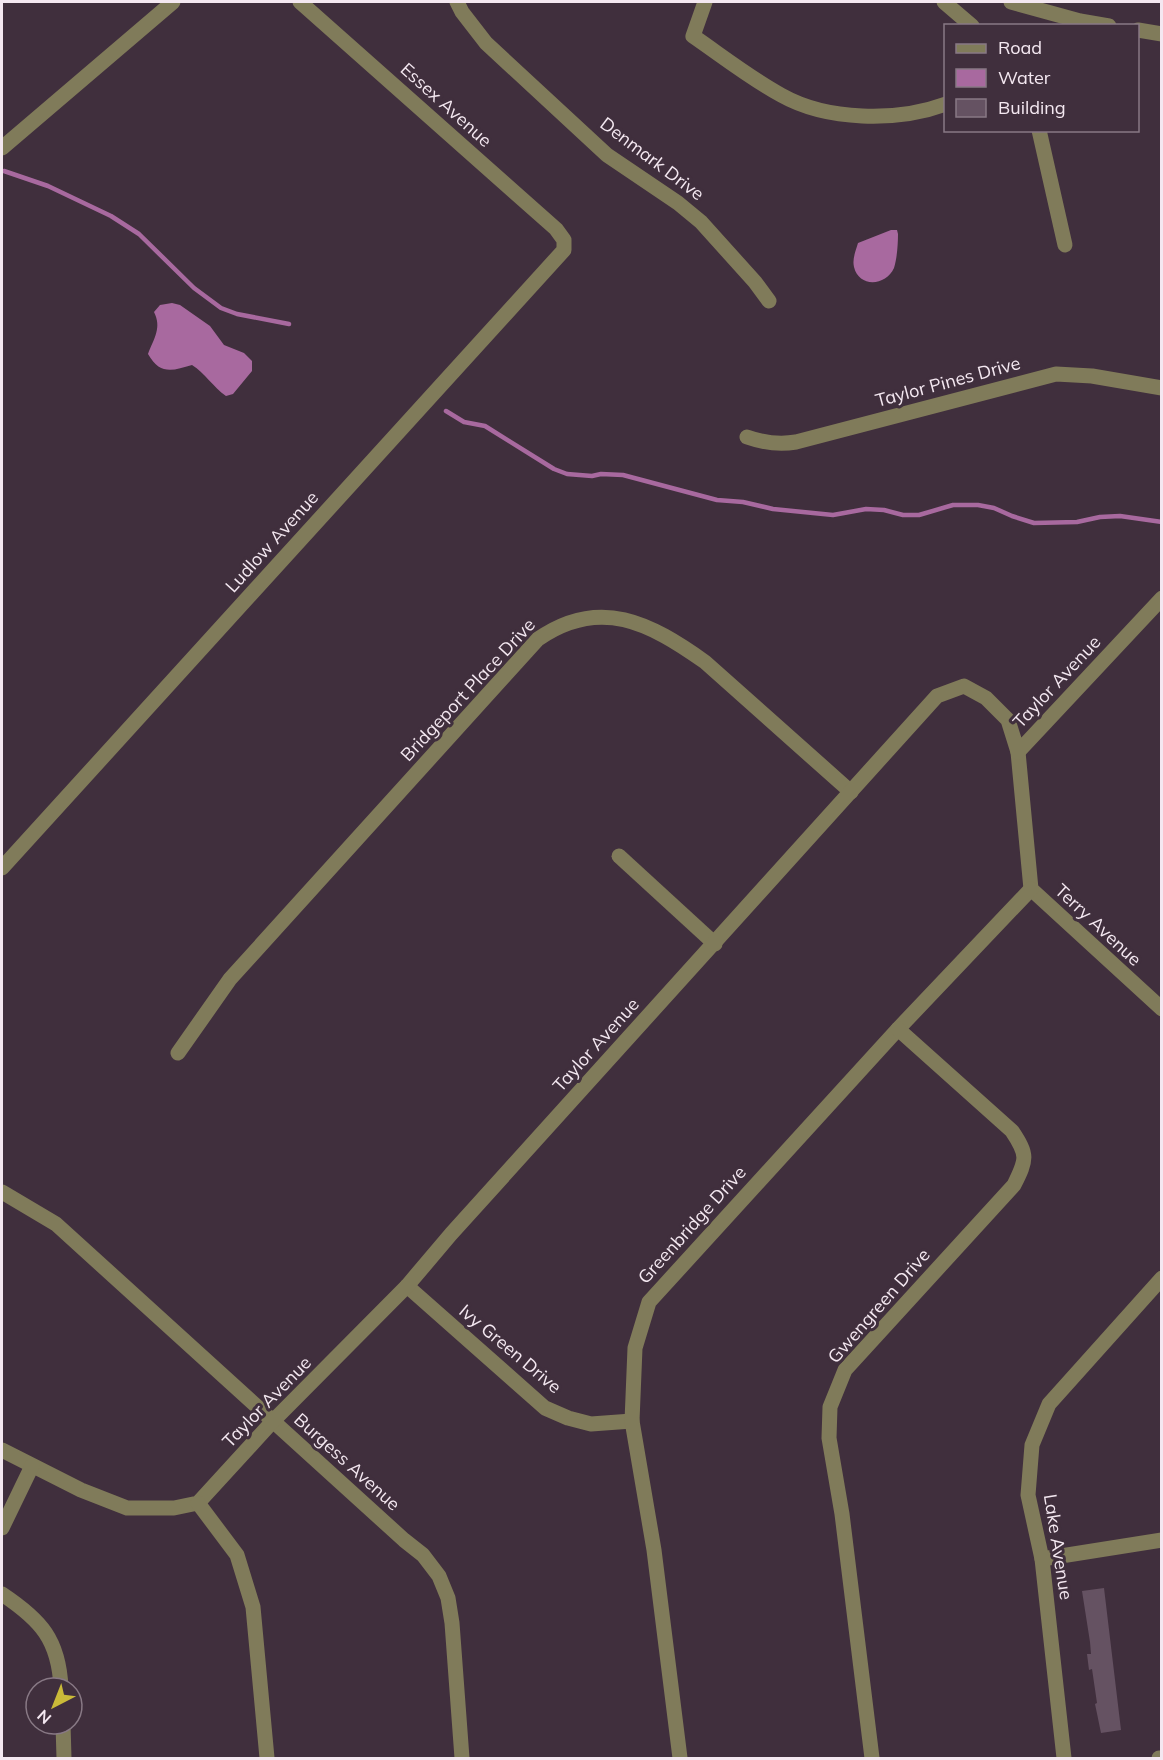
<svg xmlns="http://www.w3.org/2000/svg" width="1163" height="1760" viewBox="0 0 1163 1760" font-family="Mulish,sans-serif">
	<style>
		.water { fill: #a8699f }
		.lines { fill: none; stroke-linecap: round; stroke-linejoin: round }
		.stream { stroke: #a8699f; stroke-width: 4.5 }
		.building { fill: #655262 }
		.minor { stroke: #807b5a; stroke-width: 15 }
		.labels { text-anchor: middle; stroke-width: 6; stroke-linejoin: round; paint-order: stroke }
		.street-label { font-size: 18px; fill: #f4e8f1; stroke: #402f3d }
	</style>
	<rect width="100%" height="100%" fill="#402f3d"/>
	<g class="water">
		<path d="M891 230H897L898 234C898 245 897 258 894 268 886 286 859 288 854 267 852 259 856 250 858 243Z"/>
		<path d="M172 303 180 305 210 326 224 345 244 353 252 361V371L233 394 226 396C213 387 205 373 192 365 172 371 160 375 148 354 154 338 162 328 154 312L160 305Z"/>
	</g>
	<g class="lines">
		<g class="stream">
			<polyline points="4,171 48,186 111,216 139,234 194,288 221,308 237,314 289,324"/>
			<polyline points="446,411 464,422 485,426 554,469 567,474 592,476 601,474 623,475 717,500 743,502 773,509 833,515 866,509 884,510 903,515 919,515 953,505 978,505 994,508 1012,516 1034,523 1077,522 1100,517 1120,516 1162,522"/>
		</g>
	</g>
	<polygon class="building" points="1104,1588 1121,1730 1101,1733 1095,1704 1097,1703 1092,1669 1089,1670 1087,1654 1091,1654 1090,1642 1082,1591"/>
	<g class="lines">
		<g class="minor">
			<polyline points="457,2 462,12 486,43 607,155 678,203 701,222 755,282 769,301"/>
			<path d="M705 2 693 36C722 56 750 78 781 95 827 121 897 122 946 104"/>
			<polyline points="944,2 972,26"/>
			<polyline points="1011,2 1080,21 1109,26"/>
			<polyline points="1138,30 1162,34"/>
			<polyline points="1039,130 1065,245"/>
			<polyline points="2,148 173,2"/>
			<path d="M747 437C764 443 778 445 796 442L1056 374 1092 376 1162 388"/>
			<polyline points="1018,752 1031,889 1162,1009"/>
			<polyline points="619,856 715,944"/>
			<polyline points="2,868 564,250 564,240 556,229 300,2"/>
			<path d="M178 1053 230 979 538 639C600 596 650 623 705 662L851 792"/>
			<polyline points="2,1192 56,1224 404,1540 423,1555 439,1576 448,1598 452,1623 462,1758"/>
			<polyline points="407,1286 545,1408 568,1418 591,1424 632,1421"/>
			<polyline points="2,1450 81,1490 127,1508 174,1508 198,1503 273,1421 407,1286 451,1234 937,696 964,686 986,698 1008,720 1018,752 1162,598"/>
			<polyline points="198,1503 237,1555 253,1607 267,1758"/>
			<polyline points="2,1528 32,1466"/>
			<polyline points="1042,1559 1162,1540"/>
			<path d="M2 1594C41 1620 59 1640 61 1688"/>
			<polyline points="63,1724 64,1758"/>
			<polyline points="680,1758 654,1550 632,1421 635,1348 649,1302 898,1029 1031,889"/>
			<path d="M872 1758 842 1514 829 1438 830 1407 845 1370 1014 1185C1027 1159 1028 1155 1012 1131L898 1029"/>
			<polyline points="1064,1758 1042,1559 1028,1495 1032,1445 1049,1404 1162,1278"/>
			<polyline points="1159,1758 1162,1758"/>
		</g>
	</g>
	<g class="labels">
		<g class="street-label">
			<text transform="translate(446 105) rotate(42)" y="6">Essex Avenue</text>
			<text transform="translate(652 159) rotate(37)" y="6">Denmark Drive</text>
			<text transform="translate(948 382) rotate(-15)" y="6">Taylor Pines Drive</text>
			<text transform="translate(272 542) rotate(-48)" y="6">Ludlow Avenue</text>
			<text transform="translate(1057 682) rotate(-47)" y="6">Taylor Avenue</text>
			<text transform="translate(468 690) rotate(-47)" y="6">Bridgeport Place Drive</text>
			<text transform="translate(1098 925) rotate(43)" y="6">Terry Avenue</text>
			<text transform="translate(596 1045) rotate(-48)" y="6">Taylor Avenue</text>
			<text transform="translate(692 1225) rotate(-48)" y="6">Greenbridge Drive</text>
			<text transform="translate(879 1306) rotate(-49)" y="6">Gwengreen Drive</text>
			<text transform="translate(510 1349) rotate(40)" y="6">Ivy Green Drive</text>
			<text transform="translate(267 1402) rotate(-46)" y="6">Taylor Avenue</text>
			<text transform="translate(347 1462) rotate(42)" y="6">Burgess Avenue</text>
			<text transform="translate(1058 1547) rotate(81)" y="6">Lake Avenue</text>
		</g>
	</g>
	<rect width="1163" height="1760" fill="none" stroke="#f4e8f1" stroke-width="6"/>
	<rect x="944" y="24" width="195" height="108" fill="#402f3d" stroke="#887985" stroke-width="1.5"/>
	<rect x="956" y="44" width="30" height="9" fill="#807b5a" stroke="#887985" stroke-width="1.5"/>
	<text x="998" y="54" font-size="18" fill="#f4e8f1">Road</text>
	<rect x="956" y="69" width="30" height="18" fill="#a8699f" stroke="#887985" stroke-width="1.5"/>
	<text x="998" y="84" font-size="18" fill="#f4e8f1">Water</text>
	<rect x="956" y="99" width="30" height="18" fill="#655262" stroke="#887985" stroke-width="1.5"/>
	<text x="998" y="114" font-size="18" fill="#f4e8f1">Building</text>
	<g transform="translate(54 1706) rotate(222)"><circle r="28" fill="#402f3d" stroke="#887985" stroke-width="1.5"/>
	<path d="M0-4.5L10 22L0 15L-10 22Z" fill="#caba39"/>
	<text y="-9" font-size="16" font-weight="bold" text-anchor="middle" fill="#f4e8f1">N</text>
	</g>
</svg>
